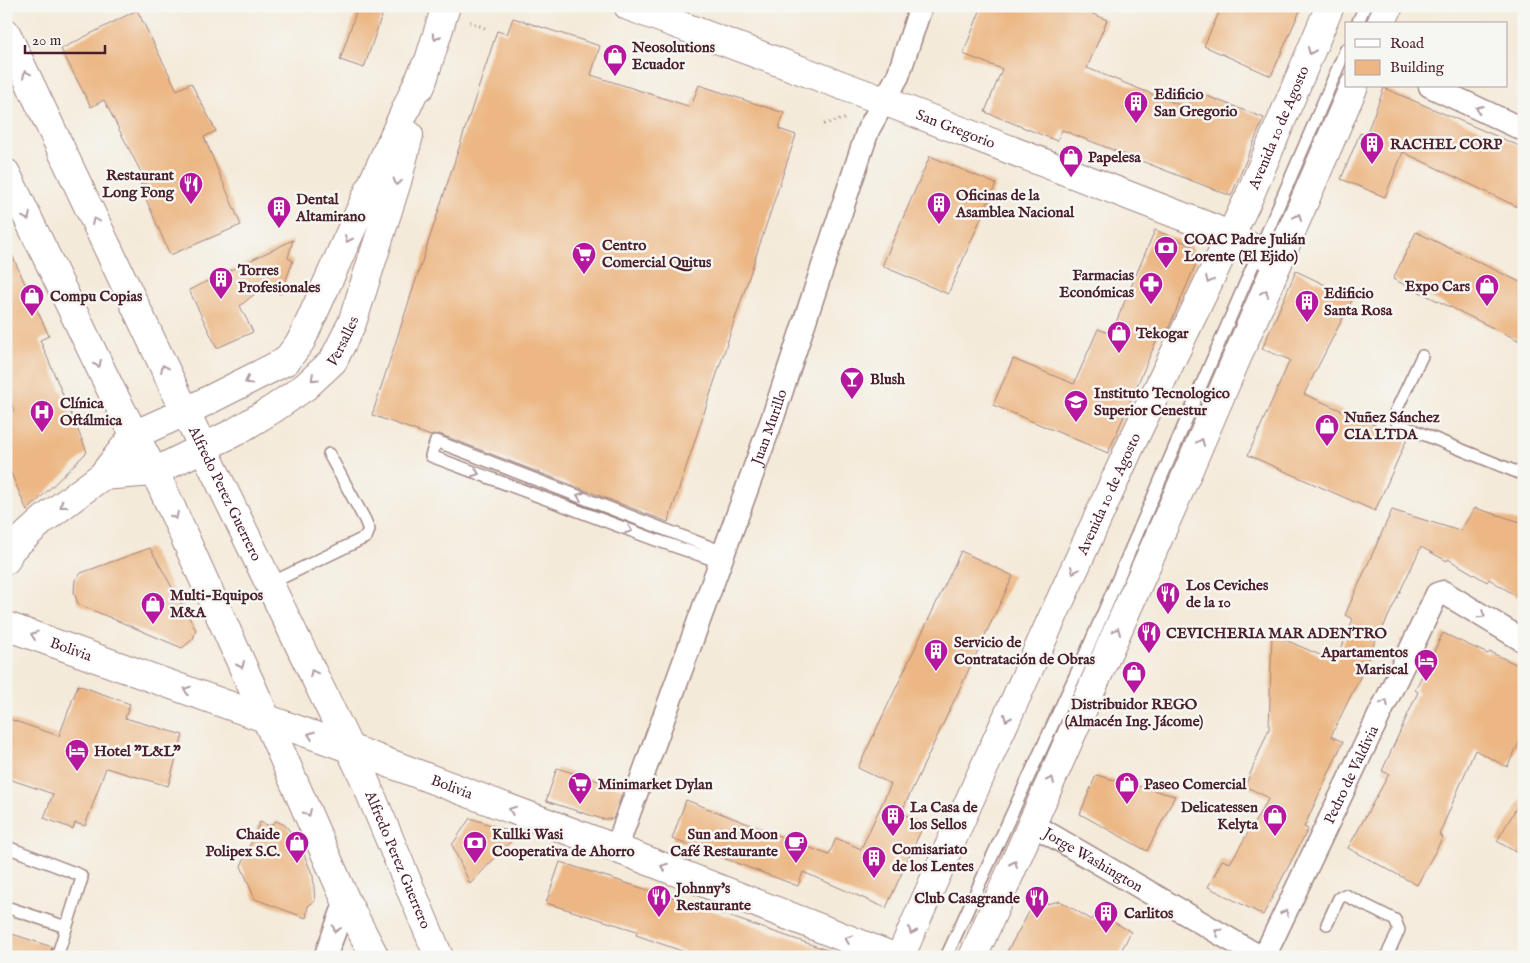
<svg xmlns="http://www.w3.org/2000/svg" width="1530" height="963" viewBox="0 0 1530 963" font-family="'IM FELL English',serif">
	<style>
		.building { fill: #ecb784 }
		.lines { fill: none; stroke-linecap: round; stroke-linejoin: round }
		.lane-casing { stroke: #9f8482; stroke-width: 14 }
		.street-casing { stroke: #9f8482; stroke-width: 25 }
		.secondary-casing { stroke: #9f8482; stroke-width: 30 }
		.primary-casing { stroke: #9f8482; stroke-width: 30 }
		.path { stroke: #9f8482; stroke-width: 3; stroke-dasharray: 1 4; stroke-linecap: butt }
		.lane { stroke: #fff; stroke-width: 11 }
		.street { stroke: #fff; stroke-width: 22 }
		.secondary { stroke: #fff; stroke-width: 28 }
		.primary { stroke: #fff; stroke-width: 28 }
		.oneway { stroke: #ae9aa0 }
		.labels { text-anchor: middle; stroke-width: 5; stroke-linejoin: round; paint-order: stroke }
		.poi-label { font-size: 15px; font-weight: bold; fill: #4a1f2b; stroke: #f6f6f2; text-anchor: start }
		.street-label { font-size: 15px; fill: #4a1f2b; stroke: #f6f6f2 }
	</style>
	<rect width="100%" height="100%" fill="#f6f6f2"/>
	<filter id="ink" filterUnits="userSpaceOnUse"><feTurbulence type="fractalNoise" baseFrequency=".02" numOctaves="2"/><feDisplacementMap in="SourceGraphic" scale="10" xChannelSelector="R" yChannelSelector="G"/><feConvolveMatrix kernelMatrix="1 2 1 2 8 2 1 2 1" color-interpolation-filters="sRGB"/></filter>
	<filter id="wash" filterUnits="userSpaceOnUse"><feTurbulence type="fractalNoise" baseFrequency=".0096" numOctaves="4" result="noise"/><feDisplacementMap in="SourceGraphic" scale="20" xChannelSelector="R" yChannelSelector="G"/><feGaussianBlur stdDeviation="1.12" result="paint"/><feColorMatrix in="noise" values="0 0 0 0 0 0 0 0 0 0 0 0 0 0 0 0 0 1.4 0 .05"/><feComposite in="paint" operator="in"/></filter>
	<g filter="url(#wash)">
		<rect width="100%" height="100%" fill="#f4ead9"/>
		<g id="blocks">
			<g class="building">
				<polygon points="358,6 385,6 364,68 340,60"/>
				<polygon points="982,6 1074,6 1107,20 1087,68 1187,108 1194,91 1264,118 1231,196 1062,130 1057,141 985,112 1002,69 963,54"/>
				<polygon points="1222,6 1302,6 1271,76 1204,46"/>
				<polygon points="137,10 177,90 191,83 216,131 204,137 241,225 170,255 140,185 146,182 104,100 91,107 61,49"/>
				<polygon points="513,18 600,46 591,75 691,107 699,85 784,113 779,129 796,135 668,522 439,434 431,436 372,415 497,31 507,34"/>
				<polygon points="1384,88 1524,148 1524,210 1403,152 1385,197 1341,179 1360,133 1366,135"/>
				<polygon points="930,156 996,184 948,294 882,266"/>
				<polygon points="1155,230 1191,245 1197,261 1167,332 1161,330 1108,453 993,405 1013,359 1074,384 1098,329 1111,334"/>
				<polygon points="1416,232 1524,284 1524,343 1393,279"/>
				<polygon points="293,240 288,258 293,261 281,294 263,287 240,306 253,332 217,348 189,290"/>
				<polygon points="6,242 49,336 40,340 87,452 27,511 6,461 6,413 14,410 6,393"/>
				<polygon points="1296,271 1353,298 1304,394 1407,439 1375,511 1248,455 1290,360 1262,349"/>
				<polygon points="1475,508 1524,523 1524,601 1489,579 1487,582 1448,559 1447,561 1421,547 1381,632 1379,631 1363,671 1331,736 1343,742 1304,827 1308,829 1263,915 1208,887 1222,860 1230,863 1269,798 1245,786 1269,729 1272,634 1336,662 1353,619 1345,615 1392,510 1460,531"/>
				<polygon points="150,548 196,630 193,639 182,648 78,604 74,592 75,580 81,573"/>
				<polygon points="961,551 1013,576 901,813 924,824 886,908 803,872 798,886 672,839 686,800 829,855 836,838 861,849 891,784 858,768"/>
				<polygon points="1443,633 1488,654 1490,652 1524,668 1524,733 1507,767 1475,750 1439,835 1443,837 1417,885 1348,848 1389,774 1382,771 1418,692 1415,690"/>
				<polygon points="78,685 130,704 125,718 183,735 168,786 106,768 85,826 75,823 73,829 44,818 53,794 6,778 6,718 59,736"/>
				<polygon points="557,768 624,789 613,819 602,819 546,801"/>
				<polygon points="1096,775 1175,796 1147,851 1080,814"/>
				<polygon points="1524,795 1524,857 1497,841"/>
				<polygon points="470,818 518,834 470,884 452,845"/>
				<polygon points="276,821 285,825 299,843 313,876 315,901 308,906 306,918 255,899 241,866 260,822 270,826"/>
				<polygon points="560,862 651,891 652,890 836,953 835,957 699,957 636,935 637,931 546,903"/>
				<polygon points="1060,901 1092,920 1097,912 1131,932 1118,957 1004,957 1032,907"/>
				<polygon points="6,932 52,947 50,957 6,957"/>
			</g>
		</g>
	</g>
	<g filter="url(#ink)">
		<use href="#blocks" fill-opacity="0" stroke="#9f8482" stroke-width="1"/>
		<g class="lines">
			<defs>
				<g id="lane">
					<polyline points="1357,24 1365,6"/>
					<polyline points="1422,356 1394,415 1398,424 1524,475"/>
					<polyline points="720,562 656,540 431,456 436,441 723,552"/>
					<polyline points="269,584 366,537 369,530 365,520 329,454"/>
					<polyline points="7,847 80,875 82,878 57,957"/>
					<polyline points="6,907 66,927"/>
					<polyline points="1327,924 1339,898 1345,895 1395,920 1399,930 1386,957"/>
					<polyline points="946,957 1091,641 1346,49"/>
				</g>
				<g id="street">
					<polyline points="1430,86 1524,130"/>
					<path id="s1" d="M1032 824 1260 957"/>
					<path id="s2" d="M616 849 773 417 868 130 898 76 921 6"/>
					<polyline points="325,957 346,901"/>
					<path id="s3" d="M1264 957 1437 594 1443 592 1524 641"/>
				</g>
				<g id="secondary">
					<path id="s4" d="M628 6 884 101 1210 227 1230 236 1278 262"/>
					<polyline points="421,86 446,6"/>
					<path id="s5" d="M102 476 154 472 235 432 273 409 305 387 333 361 352 323 397 182 409 135"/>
					<polyline points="6,560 10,550 43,520 102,476 134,435 185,412 286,361 301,341 425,67"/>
					<path id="s6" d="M6 626 349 748 633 855 894 957"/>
				</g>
				<g id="primary">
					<polyline points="1381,24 1389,6"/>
					<path id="s7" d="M6 33 175 390 363 776 439 957"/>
					<polyline points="6,173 111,390 162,487 266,718 346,901 375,957"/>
					<path id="s8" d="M900 957 979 779 1129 449 1249 197 1330 6"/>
					<polyline points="973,957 1186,476 1354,86"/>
				</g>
			</defs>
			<use href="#lane" class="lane-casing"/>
			<use href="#street" class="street-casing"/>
			<use href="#secondary" class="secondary-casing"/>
			<use href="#primary" class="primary-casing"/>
			<g class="path">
				<polyline points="470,22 485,28"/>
				<polyline points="824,124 847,118"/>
			</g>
			<use href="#lane" class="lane"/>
			<use href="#street" class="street"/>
			<use href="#secondary" class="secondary"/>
			<use href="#primary" class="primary"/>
		</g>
		<defs><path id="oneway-chevron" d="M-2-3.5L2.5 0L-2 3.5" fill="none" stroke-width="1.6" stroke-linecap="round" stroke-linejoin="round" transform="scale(1.25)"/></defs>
		<g class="oneway">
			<use href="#oneway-chevron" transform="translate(436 37) rotate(109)"/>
			<use href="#oneway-chevron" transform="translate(1311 51) rotate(113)"/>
			<use href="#oneway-chevron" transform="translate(26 74) rotate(-115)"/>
			<use href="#oneway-chevron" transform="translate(1479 109) rotate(-155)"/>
			<use href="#oneway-chevron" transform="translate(397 182) rotate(106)"/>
			<use href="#oneway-chevron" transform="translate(27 217) rotate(64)"/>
			<use href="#oneway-chevron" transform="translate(1298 217) rotate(-67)"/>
			<use href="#oneway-chevron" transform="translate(95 221) rotate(-115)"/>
			<use href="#oneway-chevron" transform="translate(348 239) rotate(114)"/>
			<use href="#oneway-chevron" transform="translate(1209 280) rotate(115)"/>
			<use href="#oneway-chevron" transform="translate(1265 293) rotate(-67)"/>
			<use href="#oneway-chevron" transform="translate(98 364) rotate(64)"/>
			<use href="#oneway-chevron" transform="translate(164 368) rotate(-115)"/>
			<use href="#oneway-chevron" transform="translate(314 378) rotate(137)"/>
			<use href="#oneway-chevron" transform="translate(248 381) rotate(153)"/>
			<use href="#oneway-chevron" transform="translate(1201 442) rotate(-67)"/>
			<use href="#oneway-chevron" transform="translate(476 473) rotate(21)"/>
			<use href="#oneway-chevron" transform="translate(580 496) rotate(-159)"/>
			<use href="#oneway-chevron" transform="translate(63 505) rotate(143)"/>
			<use href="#oneway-chevron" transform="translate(175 516) rotate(65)"/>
			<use href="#oneway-chevron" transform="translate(629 530) rotate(21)"/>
			<use href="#oneway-chevron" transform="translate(1074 570) rotate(114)"/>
			<use href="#oneway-chevron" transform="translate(1482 615) rotate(31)"/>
			<use href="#oneway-chevron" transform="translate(1117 631) rotate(-66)"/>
			<use href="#oneway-chevron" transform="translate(34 635) rotate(-161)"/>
			<use href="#oneway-chevron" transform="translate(241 665) rotate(66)"/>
			<use href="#oneway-chevron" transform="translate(313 673) rotate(-116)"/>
			<use href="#oneway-chevron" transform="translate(187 690) rotate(-161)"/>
			<use href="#oneway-chevron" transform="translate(1385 703) rotate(-65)"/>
			<use href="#oneway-chevron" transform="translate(1007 718) rotate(114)"/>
			<use href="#oneway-chevron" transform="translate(311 735) rotate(-160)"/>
			<use href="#oneway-chevron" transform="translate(1051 780) rotate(-66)"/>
			<use href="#oneway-chevron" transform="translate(512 810) rotate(-159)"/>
			<use href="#oneway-chevron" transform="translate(308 813) rotate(66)"/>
			<use href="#oneway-chevron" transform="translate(1014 864) rotate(-66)"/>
			<use href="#oneway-chevron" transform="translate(664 867) rotate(-159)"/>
			<use href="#oneway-chevron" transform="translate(1285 913) rotate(-65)"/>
			<use href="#oneway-chevron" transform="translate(336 929) rotate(110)"/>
			<use href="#oneway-chevron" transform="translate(912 931) rotate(114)"/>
			<use href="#oneway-chevron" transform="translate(1218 932) rotate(-150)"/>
			<use href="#oneway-chevron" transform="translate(848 939) rotate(-159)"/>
		</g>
	</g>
	<defs>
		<symbol id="shop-pin" viewBox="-11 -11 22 30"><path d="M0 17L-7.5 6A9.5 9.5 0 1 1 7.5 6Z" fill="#b5179e" stroke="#f6f6f2"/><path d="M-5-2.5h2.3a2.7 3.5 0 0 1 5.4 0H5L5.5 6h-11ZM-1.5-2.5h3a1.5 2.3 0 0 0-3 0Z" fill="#fff"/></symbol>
		<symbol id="building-pin" viewBox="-11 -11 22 30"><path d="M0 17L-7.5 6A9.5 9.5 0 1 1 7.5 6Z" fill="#b5179e" stroke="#f6f6f2"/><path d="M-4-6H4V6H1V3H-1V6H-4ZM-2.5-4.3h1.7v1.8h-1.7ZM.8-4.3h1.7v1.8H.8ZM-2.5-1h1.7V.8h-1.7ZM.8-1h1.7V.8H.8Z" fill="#fff"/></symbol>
		<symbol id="restaurant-pin" viewBox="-11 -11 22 30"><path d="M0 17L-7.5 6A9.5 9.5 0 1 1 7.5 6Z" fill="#b5179e" stroke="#f6f6f2"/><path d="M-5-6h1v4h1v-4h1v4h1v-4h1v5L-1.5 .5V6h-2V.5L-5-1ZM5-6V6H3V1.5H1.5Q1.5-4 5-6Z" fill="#fff"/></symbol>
		<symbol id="bank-pin" viewBox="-11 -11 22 30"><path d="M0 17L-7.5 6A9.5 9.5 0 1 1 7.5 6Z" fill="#b5179e" stroke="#f6f6f2"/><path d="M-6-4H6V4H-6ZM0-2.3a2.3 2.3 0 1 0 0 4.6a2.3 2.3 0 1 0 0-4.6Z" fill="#fff"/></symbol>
		<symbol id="supermarket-pin" viewBox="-11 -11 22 30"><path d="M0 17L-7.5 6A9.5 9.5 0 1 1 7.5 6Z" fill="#b5179e" stroke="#f6f6f2"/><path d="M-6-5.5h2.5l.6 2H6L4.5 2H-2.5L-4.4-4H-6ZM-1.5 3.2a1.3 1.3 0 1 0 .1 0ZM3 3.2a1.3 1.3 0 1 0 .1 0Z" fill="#fff"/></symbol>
		<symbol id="pharmacy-pin" viewBox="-11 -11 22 30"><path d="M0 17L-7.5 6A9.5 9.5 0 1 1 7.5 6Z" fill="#b5179e" stroke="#f6f6f2"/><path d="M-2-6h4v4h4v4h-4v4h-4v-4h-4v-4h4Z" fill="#fff"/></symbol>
		<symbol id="bar-pin" viewBox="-11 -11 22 30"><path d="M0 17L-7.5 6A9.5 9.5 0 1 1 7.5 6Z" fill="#b5179e" stroke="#f6f6f2"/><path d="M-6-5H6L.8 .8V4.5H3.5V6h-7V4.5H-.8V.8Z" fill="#fff"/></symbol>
		<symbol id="university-pin" viewBox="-11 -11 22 30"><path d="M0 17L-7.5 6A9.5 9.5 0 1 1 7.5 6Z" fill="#b5179e" stroke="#f6f6f2"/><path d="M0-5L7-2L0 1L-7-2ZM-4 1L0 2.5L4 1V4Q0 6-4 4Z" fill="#fff"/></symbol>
		<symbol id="hospital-pin" viewBox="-11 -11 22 30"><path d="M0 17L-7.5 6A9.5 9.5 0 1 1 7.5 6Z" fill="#b5179e" stroke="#f6f6f2"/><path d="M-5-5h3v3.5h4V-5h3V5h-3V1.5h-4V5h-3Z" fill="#fff"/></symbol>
		<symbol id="hotel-pin" viewBox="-11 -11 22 30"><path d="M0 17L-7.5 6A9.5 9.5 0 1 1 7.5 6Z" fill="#b5179e" stroke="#f6f6f2"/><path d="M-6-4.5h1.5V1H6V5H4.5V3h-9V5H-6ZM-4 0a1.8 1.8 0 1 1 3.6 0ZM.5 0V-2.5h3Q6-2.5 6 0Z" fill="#fff"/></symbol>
		<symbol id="cafe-pin" viewBox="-11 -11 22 30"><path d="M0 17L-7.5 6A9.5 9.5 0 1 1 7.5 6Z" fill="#b5179e" stroke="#f6f6f2"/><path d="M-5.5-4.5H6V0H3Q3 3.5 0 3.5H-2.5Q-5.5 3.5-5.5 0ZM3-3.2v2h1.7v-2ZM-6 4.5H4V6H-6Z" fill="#fff"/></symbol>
	</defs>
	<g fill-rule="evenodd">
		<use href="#shop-pin" x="601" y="42" width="28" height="38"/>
		<use href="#building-pin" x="1122" y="89" width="28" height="38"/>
		<use href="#building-pin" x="1358" y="130" width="28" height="38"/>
		<use href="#shop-pin" x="1057" y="143" width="28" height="38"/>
		<use href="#restaurant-pin" x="177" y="170" width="28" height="38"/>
		<use href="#building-pin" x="925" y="190" width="28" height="38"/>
		<use href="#building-pin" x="265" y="194" width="28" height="38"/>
		<use href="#bank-pin" x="1152" y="234" width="28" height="38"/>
		<use href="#supermarket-pin" x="570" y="240" width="28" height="38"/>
		<use href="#building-pin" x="207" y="265" width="28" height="38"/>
		<use href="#pharmacy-pin" x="1137" y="270" width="28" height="38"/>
		<use href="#shop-pin" x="1473" y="272" width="28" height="38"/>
		<use href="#shop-pin" x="18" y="282" width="28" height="38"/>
		<use href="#building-pin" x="1293" y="288" width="28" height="38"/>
		<use href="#shop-pin" x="1105" y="319" width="28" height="38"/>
		<use href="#bar-pin" x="838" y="365" width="28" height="38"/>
		<use href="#university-pin" x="1062" y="388" width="28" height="38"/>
		<use href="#hospital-pin" x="28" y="398" width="28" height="38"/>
		<use href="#shop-pin" x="1313" y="412" width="28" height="38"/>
		<use href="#restaurant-pin" x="1154" y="580" width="28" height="38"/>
		<use href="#shop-pin" x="139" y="590" width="28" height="38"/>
		<use href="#restaurant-pin" x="1135" y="619" width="28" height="38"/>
		<use href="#building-pin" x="922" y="637" width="28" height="38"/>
		<use href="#hotel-pin" x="1412" y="647" width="28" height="38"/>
		<use href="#shop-pin" x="1120" y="659" width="28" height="38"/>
		<use href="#hotel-pin" x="63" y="737" width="28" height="38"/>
		<use href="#supermarket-pin" x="566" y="770" width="28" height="38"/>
		<use href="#shop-pin" x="1113" y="770" width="28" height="38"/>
		<use href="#building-pin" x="879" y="802" width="28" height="38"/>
		<use href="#shop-pin" x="1261" y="802" width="28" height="38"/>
		<use href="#shop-pin" x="283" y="829" width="28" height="38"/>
		<use href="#bank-pin" x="461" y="829" width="28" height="38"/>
		<use href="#cafe-pin" x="782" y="829" width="28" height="38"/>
		<use href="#building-pin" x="860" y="844" width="28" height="38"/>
		<use href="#restaurant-pin" x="645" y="883" width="28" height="38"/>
		<use href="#restaurant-pin" x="1023" y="884" width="28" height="38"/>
		<use href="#building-pin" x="1092" y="899" width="28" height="38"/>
	</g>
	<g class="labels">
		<g class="poi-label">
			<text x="632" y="52">Neosolutions<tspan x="632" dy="17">Ecuador</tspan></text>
			<text x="1154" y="99">Edificio<tspan x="1154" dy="17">San Gregorio</tspan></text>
			<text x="1390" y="149">RACHEL CORP</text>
			<text x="1088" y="162">Papelesa</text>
			<text x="174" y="180" text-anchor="end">Restaurant<tspan x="174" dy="17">Long Fong</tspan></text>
			<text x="956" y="200">Oficinas de la<tspan x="956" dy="17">Asamblea Nacional</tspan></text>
			<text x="296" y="204">Dental<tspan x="296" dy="17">Altamirano</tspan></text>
			<text x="1184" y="244">COAC Padre Julián<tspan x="1184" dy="17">Lorente (El Ejido)</tspan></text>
			<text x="602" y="250">Centro<tspan x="602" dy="17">Comercial Quitus</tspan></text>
			<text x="238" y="275">Torres<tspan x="238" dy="17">Profesionales</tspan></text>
			<text x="1134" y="280" text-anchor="end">Farmacias<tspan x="1134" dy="17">Económicas</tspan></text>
			<text x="1470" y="291" text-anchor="end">Expo Cars</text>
			<text x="1324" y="298">Edificio<tspan x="1324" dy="17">Santa Rosa</tspan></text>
			<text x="50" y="301">Compu Copias</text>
			<text x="1136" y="338">Tekogar</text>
			<text x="870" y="384">Blush</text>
			<text x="1094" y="398">Instituto Tecnologico<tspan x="1094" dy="17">Superior Cenestur</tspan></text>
			<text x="60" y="408">Clínica<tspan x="60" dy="17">Oftálmica</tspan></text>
			<text x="1344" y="422">Nuñez Sánchez<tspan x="1344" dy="17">CIA LTDA</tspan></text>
			<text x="1186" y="590">Los Ceviches<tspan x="1186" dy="17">de la 10</tspan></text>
			<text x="170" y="600">Multi-Equipos<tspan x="170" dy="17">M&amp;A</tspan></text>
			<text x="1166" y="638">CEVICHERIA MAR ADENTRO</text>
			<text x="954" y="647">Servicio de<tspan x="954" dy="17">Contratación de Obras</tspan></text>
			<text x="1408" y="657" text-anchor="end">Apartamentos<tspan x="1408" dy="17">Mariscal</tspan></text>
			<text x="1134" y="709" text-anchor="middle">Distribuidor REGO<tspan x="1134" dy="17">(Almacén Ing. Jácome)</tspan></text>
			<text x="94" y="756">Hotel "L&amp;L"</text>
			<text x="598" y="789">Minimarket Dylan</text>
			<text x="1144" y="789">Paseo Comercial</text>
			<text x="910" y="812">La Casa de<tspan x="910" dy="17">los Sellos</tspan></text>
			<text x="1258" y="812" text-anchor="end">Delicatessen<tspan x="1258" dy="17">Kelyta</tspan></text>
			<text x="280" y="839" text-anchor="end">Chaide<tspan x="280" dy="17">Polipex S.C.</tspan></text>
			<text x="492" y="839">Kullki Wasi<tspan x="492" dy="17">Cooperativa de Ahorro</tspan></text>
			<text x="778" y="839" text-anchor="end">Sun and Moon<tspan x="778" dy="17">Café Restaurante</tspan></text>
			<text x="892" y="854">Comisariato<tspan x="892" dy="17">de los Lentes</tspan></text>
			<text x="676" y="893">Johnny's<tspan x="676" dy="17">Restaurante</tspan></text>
			<text x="1020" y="903" text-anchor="end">Club Casagrande</text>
			<text x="1124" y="918">Carlitos</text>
		</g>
		<g class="street-label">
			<text dy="5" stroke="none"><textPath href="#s8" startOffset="912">Avenida 10 de Agosto</textPath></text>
			<text dy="5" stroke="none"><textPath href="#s4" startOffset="350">San Gregorio</textPath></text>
			<text dy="5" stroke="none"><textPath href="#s5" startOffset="286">Versalles</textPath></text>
			<text dy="5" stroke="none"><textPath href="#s2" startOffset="449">Juan Murillo</textPath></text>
			<text dy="5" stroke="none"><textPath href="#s7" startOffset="510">Alfredo Perez Guerrero</textPath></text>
			<text dy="5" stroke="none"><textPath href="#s8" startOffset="508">Avenida 10 de Agosto</textPath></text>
			<text dy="5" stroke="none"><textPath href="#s6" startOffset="69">Bolivia</textPath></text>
			<text dy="5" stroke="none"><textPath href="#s3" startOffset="202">Pedro de Valdivia</textPath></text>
			<text dy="5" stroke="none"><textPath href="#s6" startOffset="474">Bolivia</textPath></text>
			<text dy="5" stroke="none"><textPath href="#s7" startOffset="915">Alfredo Perez Guerrero</textPath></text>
			<text dy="5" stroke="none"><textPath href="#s1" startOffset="71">Jorge Washington</textPath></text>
		</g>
	</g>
	<rect width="1530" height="963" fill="none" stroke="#f6f6f2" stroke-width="25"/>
	<rect x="1345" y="22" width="162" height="65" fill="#f6f6f2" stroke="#b1a0a2"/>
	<rect x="1355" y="39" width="25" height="8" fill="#ffffff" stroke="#b1a0a2"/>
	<text x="1390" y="48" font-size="15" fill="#4a1f2b">Road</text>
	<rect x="1355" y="60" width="25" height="15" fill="#ecb784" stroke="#b1a0a2"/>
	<text x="1390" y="72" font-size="15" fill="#4a1f2b">Building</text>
	<path d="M25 45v8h80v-8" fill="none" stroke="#4a1f2b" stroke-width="2.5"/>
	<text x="32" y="45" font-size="15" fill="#4a1f2b" stroke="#f6f6f2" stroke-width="4" paint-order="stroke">20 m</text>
</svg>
